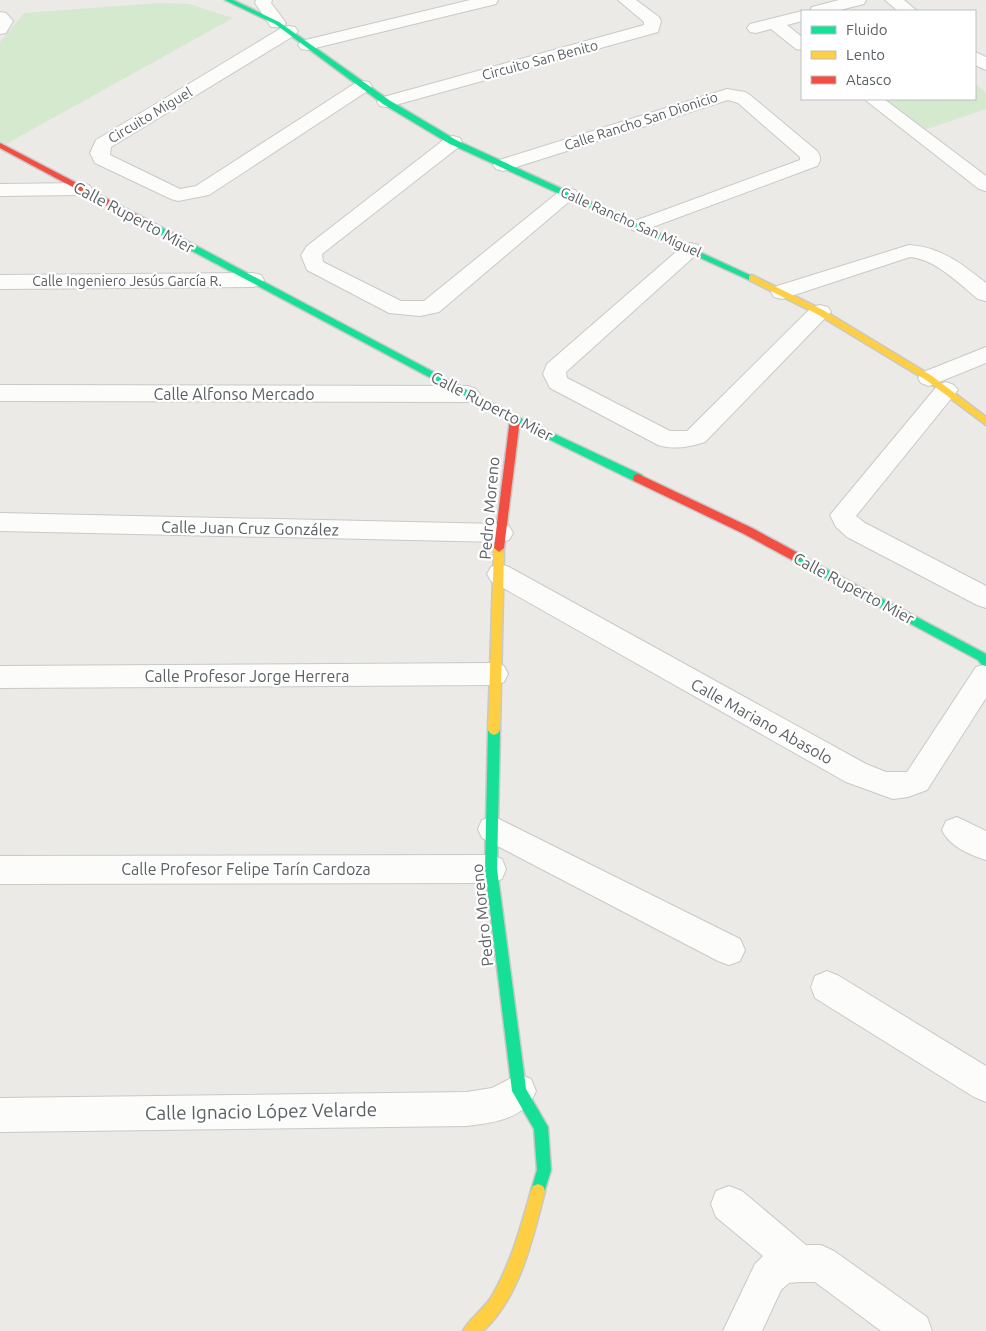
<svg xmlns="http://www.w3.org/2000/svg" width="986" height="1331" viewBox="0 0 986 1331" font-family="Ubuntu,sans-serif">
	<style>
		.green { fill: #d5e9cf }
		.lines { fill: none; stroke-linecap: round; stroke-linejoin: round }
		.street-casing { stroke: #c8c9c8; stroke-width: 2 }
		.fast-casing { stroke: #c8c8c8; stroke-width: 3 }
		.slow-casing { stroke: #c8c8c8; stroke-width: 3 }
		.jam-casing { stroke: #c8c8c8; stroke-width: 3 }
		.street { fill: #fcfcfb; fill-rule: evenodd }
		.fast { fill: #16e098; fill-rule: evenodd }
		.slow { fill: #ffcf43; fill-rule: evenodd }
		.jam { fill: #f24e42; fill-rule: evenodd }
		.labels { text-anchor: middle; stroke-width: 4.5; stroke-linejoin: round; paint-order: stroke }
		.far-street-label { font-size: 14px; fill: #5b6064; stroke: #fff }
		.street-label { font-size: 16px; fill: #5b6064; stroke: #fff }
		.near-street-label { font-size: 19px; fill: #5b6064; stroke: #fff }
	</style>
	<rect width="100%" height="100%" fill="#eceae6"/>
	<g class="green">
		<polygon points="159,3 189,4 233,18 6,144 0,141 0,42 24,13"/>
		<polygon points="975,84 986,92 986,109 921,131 878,99 975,99"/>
	</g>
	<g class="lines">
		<defs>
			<g id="street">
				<polygon points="256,0 272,0 271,3 286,23 283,27 271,27 255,3"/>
				<polygon points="470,0 498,0 496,4 307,50 301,49 298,45 301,41"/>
				<polygon points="618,0 636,0 659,17 661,21 658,32 392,106 386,107 380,106 377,102 380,98 644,25 644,22"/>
				<polygon points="839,0 866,0 864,4 836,11 810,11 812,7"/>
				<polygon points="885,0 904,0 917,11 898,11"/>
				<polygon points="802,11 802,21 787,25 802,37 802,50 796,49 771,29 756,33 750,32 747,28 750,24"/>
				<polygon points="0,12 6,13 13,21 6,33 0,34"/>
				<polygon points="289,26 295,27 298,31 295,35 111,147 110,155 180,189 196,186 357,82 363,81 369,82 372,86 369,90 209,195 178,201 171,199 95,163 90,153 96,140 283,27"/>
				<polygon points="975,52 986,57 986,70 975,65"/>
				<path d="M727 89 745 92 750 95 817 151C821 156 821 161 817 166L639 232 632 230 629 226 632 222 800 160V157L738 103 728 100 510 169 503 171 496 169 493 165 496 161Z"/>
				<polygon points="864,99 884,99 986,176 986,191 979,189"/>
				<polygon points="453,136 460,138 462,142 460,146 322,254 323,262 401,301 424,301 561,190 568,188 575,190 578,194 439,312 420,316 389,313 307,270 301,255 307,246 446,138"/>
				<polygon points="82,183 89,185 92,189 89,193 82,195 0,196 0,184"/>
				<path d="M691 243 698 245 701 249 698 253 566 372 567 378 670 431H687L812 307 820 305 828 307 831 312 705 442C689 447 674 450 658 445L550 388 543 374 547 364 684 245Z"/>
				<path d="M909 245C941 247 962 264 986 283V301L978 299C958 283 937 260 910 257L782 299 774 297 771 292 774 287Z"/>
				<polygon points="253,273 261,275 264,280 261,285 253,287 0,289 0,275"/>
				<polygon points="986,347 986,363 929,386 921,383 918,378 921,373"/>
				<polygon points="946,382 954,385 958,390 954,395 856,516 865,523 986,586 986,608 977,605 847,537 836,527 830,515 938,385"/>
				<polygon points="0,385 468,386 476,389 480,394 476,399 468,402 0,401"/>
				<polygon points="0,513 500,524 509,526 513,533 509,540 500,542 0,531"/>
				<polygon points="500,564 509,567 866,764 886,772 907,772 976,667 986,664 986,698 927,790 908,797 893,799 846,782 491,581 487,574 491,567"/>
				<polygon points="494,663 504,666 508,674 504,682 494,685 0,688 0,666"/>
				<polygon points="493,816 740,939 745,950 740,961 729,965 718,961 482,838 478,829 482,820"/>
				<path d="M957 817 986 831V860C970 855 949 846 942 830L946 821Z"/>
				<polygon points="491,855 502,859 506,869 502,879 491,883 0,884 0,856"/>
				<polygon points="827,971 839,976 986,1066 986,1102 974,1097 815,998 811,987 815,976"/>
				<path d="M519 1074 531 1079 536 1091C525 1119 494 1123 467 1126L0 1132V1098L467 1092 492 1088Z"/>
				<polygon points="729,1186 742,1191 806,1245 821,1245 834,1251 927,1317 932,1331 881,1331 815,1282 799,1282 789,1283 781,1290 762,1331 723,1331 755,1264 763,1256 716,1217 711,1204 716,1191"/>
			</g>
			<g id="fast">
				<polygon points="225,0 233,0 279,22 389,100 456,140 756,278 755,280 749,280 450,144 383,104 275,24"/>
				<polygon points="134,216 140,216 518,417 642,475 643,478 638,482 634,481 512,421 134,220"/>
				<polygon points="796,553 986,654 986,666 982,665 978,660 792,560 791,557 792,554"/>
				<polygon points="494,725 498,727 500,730 497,869 526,1089 548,1127 551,1170 543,1196 538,1198 533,1196 531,1191 537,1170 534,1129 512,1091 485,869 488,730 490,727"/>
			</g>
			<g id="slow">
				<polygon points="752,275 823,310 932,376 986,417 986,425 926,380 817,314 749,280 749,276"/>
				<polygon points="499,544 504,548 500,730 498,733 494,735 490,733 488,730 494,548"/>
				<path d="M538 1184 543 1186 545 1191C533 1238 520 1297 483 1331H463C468 1320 485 1308 492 1296 511 1263 521 1227 531 1191L533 1186Z"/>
			</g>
			<g id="jam">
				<polygon points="0,143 140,216 141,218 140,220 134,220 0,148"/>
				<polygon points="515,416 520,419 504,548 499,552 494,548 510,419"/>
				<polygon points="638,474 752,528 800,554 801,557 800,560 792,560 744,534 634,481 633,478 634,475"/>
			</g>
		</defs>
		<use href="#street" class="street-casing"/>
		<use href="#fast" class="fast-casing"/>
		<use href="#slow" class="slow-casing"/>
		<use href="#jam" class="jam-casing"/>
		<use href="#street" class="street"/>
		<use href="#fast" class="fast"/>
		<use href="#slow" class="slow"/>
		<use href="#jam" class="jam"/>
	</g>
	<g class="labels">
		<g class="far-street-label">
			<text transform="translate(540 60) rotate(-15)" y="5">Circuito San Benito</text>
			<text transform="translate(150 115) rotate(-31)" y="5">Circuito Miguel</text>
			<text transform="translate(641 121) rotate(-18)" y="5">Calle Rancho San Dionicio</text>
			<text transform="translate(631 222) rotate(24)" y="5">Calle Rancho San Miguel</text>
			<text x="127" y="286">Calle Ingeniero Jesús García R.</text>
		</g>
		<g class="street-label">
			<text transform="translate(134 217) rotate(28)" y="6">Calle Ruperto Mier</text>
			<text x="234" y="400">Calle Alfonso Mercado</text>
			<text transform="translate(492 406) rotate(27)" y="6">Calle Ruperto Mier</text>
			<text transform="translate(489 508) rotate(-85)" y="6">Pedro Moreno</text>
			<text transform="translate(250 528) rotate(1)" y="6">Calle Juan Cruz González</text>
			<text transform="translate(854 588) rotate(28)" y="6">Calle Ruperto Mier</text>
			<text x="247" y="682">Calle Profesor Jorge Herrera</text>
			<text transform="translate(762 721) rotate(29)" y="6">Calle Mariano Abasolo</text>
			<text x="246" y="875">Calle Profesor Felipe Tarín Cardoza</text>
			<text transform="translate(482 915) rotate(-96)" y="6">Pedro Moreno</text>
		</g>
		<g class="near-street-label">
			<text transform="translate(261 1111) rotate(-1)" y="7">Calle Ignacio López Velarde</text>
		</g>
	</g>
	<rect x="801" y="10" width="175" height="90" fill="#ffffff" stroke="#bdbfc1"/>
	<rect x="811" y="26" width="25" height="8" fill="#16e098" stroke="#bdbfc1"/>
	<text x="846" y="35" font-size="15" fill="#5b6064">Fluido</text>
	<rect x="811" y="51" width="25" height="8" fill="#ffcf43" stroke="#bdbfc1"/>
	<text x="846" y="60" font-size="15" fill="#5b6064">Lento</text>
	<rect x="811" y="76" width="25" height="8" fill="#f24e42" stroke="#bdbfc1"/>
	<text x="846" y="85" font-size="15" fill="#5b6064">Atasco</text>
</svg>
